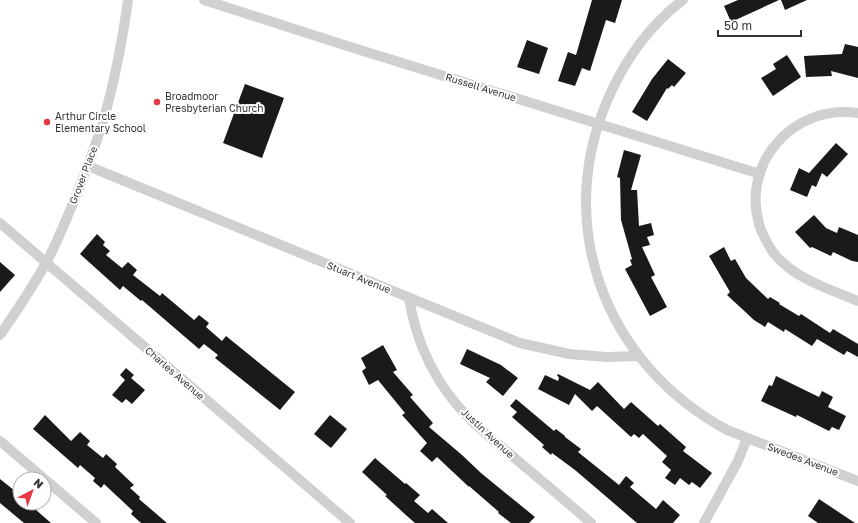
<svg xmlns="http://www.w3.org/2000/svg" width="858" height="523" viewBox="0 0 858 523" font-family="'Golos Text',sans-serif">
	<style>
		.building { fill: #1a1a1a }
		.lines { fill: none; stroke-linecap: round; stroke-linejoin: round }
		.street { stroke: #d0d0d0; stroke-width: 10 }
		.poi-dot { fill: #e63946; stroke: #fff; stroke-width: 1.5 }
		.labels { text-anchor: middle; stroke-width: 4; stroke-linejoin: round; paint-order: stroke }
		.street-label { font-size: 10px; fill: #333; stroke: #fff }
		.poi-label { font-size: 10px; fill: #333; stroke: #fff; text-anchor: start }
	</style>
	<rect width="100%" height="100%" fill="#fff"/>
	<g class="building">
		<polygon points="592,0 622,0 615,23 606,20 590,71 582,68 575,86 558,81 568,52 576,55"/>
		<polygon points="738,0 779,0 731,22 724,6"/>
		<polygon points="781,0 807,0 785,10"/>
		<polygon points="527,40 548,48 539,74 517,67"/>
		<polygon points="845,44 858,47 858,78 831,71 832,76 806,77 804,56 842,54"/>
		<polygon points="787,55 801,77 773,96 761,78 776,69 773,64"/>
		<polygon points="668,59 686,73 674,87 672,85 668,89 667,88 647,121 632,112 652,79"/>
		<polygon points="245,84 284,98 262,158 223,143"/>
		<polygon points="836,143 848,154 827,177 822,173 816,187 812,185 807,197 790,190 799,168 809,173"/>
		<polygon points="624,150 641,155 631,190 637,190 639,226 651,223 654,235 647,237 650,245 642,247 655,275 651,277 667,307 650,316 625,269 632,265 630,260 632,259 621,220 620,178 617,177"/>
		<polygon points="814,215 826,228 837,233 839,227 858,235 858,262 852,261 833,252 831,256 812,247 810,248 795,232"/>
		<polygon points="97,234 105,242 103,245 110,251 106,255 122,268 128,262 137,270 133,275 160,296 162,293 194,320 199,315 209,323 206,327 222,341 226,336 295,392 280,410 215,358 218,355 204,344 199,349 142,300 141,301 123,286 120,290 80,254"/>
		<polygon points="724,247 731,261 735,259 746,278 768,299 770,297 780,303 779,304 799,316 801,314 830,333 833,329 858,344 858,357 847,351 844,355 817,339 812,346 785,329 784,332 768,322 765,327 754,320 727,295 730,292 709,256"/>
		<polygon points="0,262 15,275 0,292"/>
		<polygon points="383,345 397,370 393,372 413,395 410,397 433,423 429,427 462,455 481,473 535,517 529,523 511,523 498,513 499,512 469,486 469,487 437,457 432,462 420,451 427,443 402,415 405,413 378,380 369,385 362,371 366,368 361,358"/>
		<polygon points="467,349 501,365 518,378 503,396 486,382 490,378 460,364"/>
		<polygon points="126,368 134,375 131,378 145,390 132,404 126,399 122,403 112,395 125,380 120,375"/>
		<polygon points="558,374 590,390 598,382 624,409 631,402 658,426 660,424 686,447 683,451 712,473 700,488 692,482 689,485 680,478 675,485 665,478 671,470 662,462 667,456 643,434 639,438 634,434 631,437 597,406 592,411 575,394 569,405 538,389 545,375 558,381 559,378 557,375"/>
		<polygon points="776,376 819,397 822,391 833,397 828,407 846,416 839,430 832,427 829,431 797,415 796,417 761,401 769,385 772,386"/>
		<polygon points="516,399 554,431 556,429 565,436 565,437 581,449 578,452 619,485 626,476 634,483 630,487 656,509 663,500 680,515 673,523 637,523 575,470 552,453 551,455 542,447 544,445 512,417 517,412 510,406"/>
		<polygon points="45,415 71,441 80,432 90,441 87,445 103,458 106,454 117,464 115,467 134,485 130,488 140,497 139,499 167,523 141,523 131,514 133,511 104,484 101,488 93,481 95,478 80,465 78,468 55,448 33,429"/>
		<polygon points="330,415 347,429 331,448 314,434"/>
		<polygon points="375,458 405,484 406,483 420,495 414,501 428,513 432,509 448,523 415,523 407,516 385,496 387,495 362,472"/>
		<polygon points="0,479 20,495 20,503 28,503 51,523 24,523 0,503"/>
		<polygon points="819,499 855,523 818,523 808,516"/>
	</g>
	<g class="lines">
		<g class="street">
			<polyline points="204,0 344,45 760,174"/>
			<path d="M683 0C652 23 627 57 611 92 551 221 603 363 727 430L858 481"/>
			<path d="M858 113C792 103 738 166 761 230 765 239 769 248 776 256 798 280 829 289 858 301"/>
			<polyline points="88,166 520,343 569,354 607,357 638,356"/>
			<polyline points="0,223 350,523"/>
			<path d="M409 298C416 344 437 387 471 420 485 434 502 447 517 460 542 481 567 502 591 523"/>
			<path d="M0 335C16 312 32 288 46 263 58 241 67 217 77 194 85 172 94 150 101 128 114 86 122 43 128 0"/>
			<polyline points="0,441 96,523"/>
			<polyline points="704,523 738,461 747,438"/>
		</g>
	</g>
	<g class="poi-dot">
		<circle cx="157" cy="102" r="4"/>
		<circle cx="47" cy="122" r="4"/>
	</g>
	<g class="labels">
		<g class="street-label">
			<text transform="translate(481 87) rotate(17)" y="4">Russell Avenue</text>
			<text transform="translate(83 175) rotate(-69)" y="4">Grover Place</text>
			<text transform="translate(359 277) rotate(22)" y="4">Stuart Avenue</text>
			<text transform="translate(175 373) rotate(41)" y="4">Charles Avenue</text>
			<text transform="translate(488 433) rotate(43)" y="4">Justin Avenue</text>
			<text transform="translate(803 459) rotate(21)" y="4">Swedes Avenue</text>
		</g>
		<g class="poi-label">
			<text x="165" y="100">Broadmoor<tspan x="165" dy="12">Presbyterian Church</tspan></text>
			<text x="55" y="120">Arthur Circle<tspan x="55" dy="12">Elementary School</tspan></text>
		</g>
	</g>
	<g transform="translate(32 491) rotate(41)"><circle r="19" fill="#ffffff" stroke="#adadad"/>
	<path d="M0-3L7 15L0 10L-7 15Z" fill="#e63946"/>
	<text y="-6" font-size="11" font-weight="bold" text-anchor="middle" fill="#333333">N</text>
	</g>
	<path d="M718 30v6h83v-6" fill="none" stroke="#333333" stroke-width="2"/>
	<text x="724" y="30" font-size="12" fill="#333333" stroke="#ffffff" stroke-width="3" paint-order="stroke">50 m</text>
</svg>
